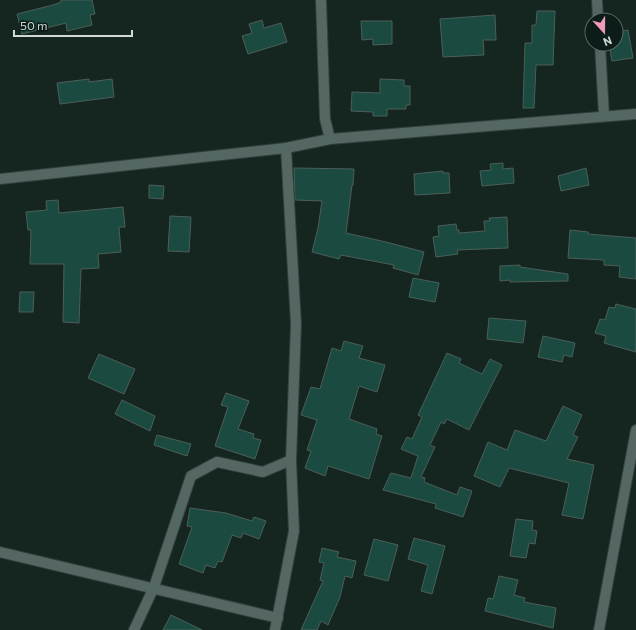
<svg xmlns="http://www.w3.org/2000/svg" width="636" height="630" viewBox="0 0 636 630" font-family="Commissioner,sans-serif">
	<style>
		.building { fill: #1b4b40; stroke: #4c5e58 }
		.lines { fill: none; stroke-linecap: round; stroke-linejoin: round }
		.street-casing { stroke: #333f3c; stroke-width: 12 }
		.street { stroke: #556762; stroke-width: 10 }
	</style>
	<rect width="100%" height="100%" fill="#152621"/>
	<g class="building">
		<polygon points="61,0 92,0 95,14 90,15 92,25 67,31 66,23 22,34 17,14 53,5 61,2"/>
		<polygon points="537,11 555,11 553,65 536,65 534,108 523,108 525,43 532,43 532,25 536,25"/>
		<polygon points="495,15 496,40 483,40 484,55 443,57 440,19"/>
		<polygon points="262,20 264,28 281,23 287,42 248,54 242,36 252,33 249,24"/>
		<polygon points="361,21 392,21 392,44 373,45 373,39 362,40"/>
		<polygon points="628,30 633,58 612,61 609,44 616,44 616,32"/>
		<polygon points="89,79 89,82 112,79 114,97 60,104 57,83"/>
		<polygon points="380,79 404,80 404,86 410,86 410,105 406,105 406,109 387,109 387,116 373,116 373,112 351,111 352,92 380,93"/>
		<polygon points="503,163 503,169 513,168 514,183 482,186 480,171 491,170 490,164"/>
		<polygon points="294,168 354,169 353,185 352,185 346,233 386,242 424,252 418,275 393,268 394,265 341,255 339,259 312,252 318,228 322,201 295,200"/>
		<polygon points="586,168 589,185 561,191 558,176"/>
		<polygon points="443,171 443,173 449,173 450,193 415,195 414,174"/>
		<polygon points="149,185 164,186 163,199 149,198"/>
		<polygon points="58,200 59,213 123,207 125,227 119,227 121,252 98,254 99,268 81,269 79,323 63,322 64,264 30,264 31,230 28,230 26,212 47,210 46,201"/>
		<polygon points="170,216 191,217 189,252 168,251"/>
		<polygon points="507,217 508,248 457,250 458,254 436,257 433,237 439,236 438,226 456,224 457,230 459,230 459,233 485,231 484,221 490,221 489,218"/>
		<polygon points="570,230 588,232 588,234 636,238 636,279 619,277 620,266 604,265 604,260 568,258"/>
		<polygon points="520,265 520,267 568,274 568,281 510,282 510,280 500,281 500,266"/>
		<polygon points="413,278 439,283 435,302 409,297"/>
		<polygon points="20,292 34,292 33,312 19,312"/>
		<polygon points="616,304 636,309 636,352 604,343 606,336 595,333 600,319 605,320 609,307 615,308"/>
		<polygon points="489,318 526,321 523,343 487,339"/>
		<polygon points="543,336 575,343 572,357 564,355 562,362 538,357"/>
		<polygon points="344,341 363,346 359,358 385,365 377,392 359,386 349,419 377,429 376,434 382,436 369,479 328,466 325,476 305,468 311,451 307,450 317,420 301,415 311,387 320,389 332,348 341,351"/>
		<polygon points="447,353 461,359 459,363 482,374 490,359 502,365 469,430 447,419 444,424 441,422 430,445 435,447 421,477 425,478 424,482 457,495 460,487 472,491 463,517 435,508 436,504 383,490 391,473 411,478 418,456 401,449 407,437 412,439 422,417 418,415"/>
		<polygon points="99,354 135,369 124,394 88,378"/>
		<polygon points="226,393 249,401 238,429 254,434 253,438 261,440 255,459 215,446 228,407 221,405"/>
		<polygon points="122,400 155,416 150,431 115,414"/>
		<polygon points="563,406 582,415 573,435 578,437 567,459 594,465 583,519 562,515 569,483 509,468 500,487 474,476 488,442 507,450 515,430 546,441"/>
		<polygon points="157,435 191,444 187,456 154,445"/>
		<polygon points="190,508 226,513 252,521 254,517 266,521 259,539 243,533 241,538 232,535 222,562 218,561 215,568 206,565 203,573 179,564 192,527 187,526"/>
		<polygon points="516,519 533,521 532,530 537,531 535,544 529,543 526,558 510,556"/>
		<polygon points="414,538 445,546 432,594 421,591 428,565 408,559"/>
		<polygon points="374,539 398,545 388,581 364,575"/>
		<polygon points="322,548 339,552 337,557 356,561 352,578 345,576 340,597 328,625 321,621 317,630 301,630 323,581 320,580 324,563 319,562"/>
		<polygon points="499,576 518,580 514,595 525,598 524,602 556,608 553,628 485,611 488,598 493,599"/>
		<polygon points="171,615 202,630 163,630"/>
	</g>
	<g class="lines">
		<defs>
			<g id="street">
				<polyline points="321,0 325,119 330,139"/>
				<polyline points="597,0 598,20"/>
				<polyline points="600,44 604,116"/>
				<polyline points="0,179 286,148 330,139 636,114"/>
				<polyline points="0,552 278,618"/>
				<polyline points="134,630 154,587 191,476 217,462 263,472 291,460"/>
				<polyline points="275,630 294,531 291,460 296,324 286,148"/>
				<polyline points="599,630 636,430"/>
			</g>
		</defs>
		<use href="#street" class="street-casing"/>
		<use href="#street" class="street"/>
	</g>
	<g transform="translate(604 32) rotate(159)"><circle r="19" fill="#0c1c18" stroke="#5a6864"/>
	<path d="M0-3L7 15L0 10L-7 15Z" fill="#ef9ab9"/>
	<text y="-6" font-size="11" font-weight="bold" text-anchor="middle" fill="#cfd9d6">N</text>
	</g>
	<path d="M14 30v6h118v-6" fill="none" stroke="#cfd9d6" stroke-width="2"/>
	<text x="20" y="30" font-size="12" fill="#cfd9d6" stroke="#0c1c18" stroke-width="3" paint-order="stroke">50 m</text>
</svg>
